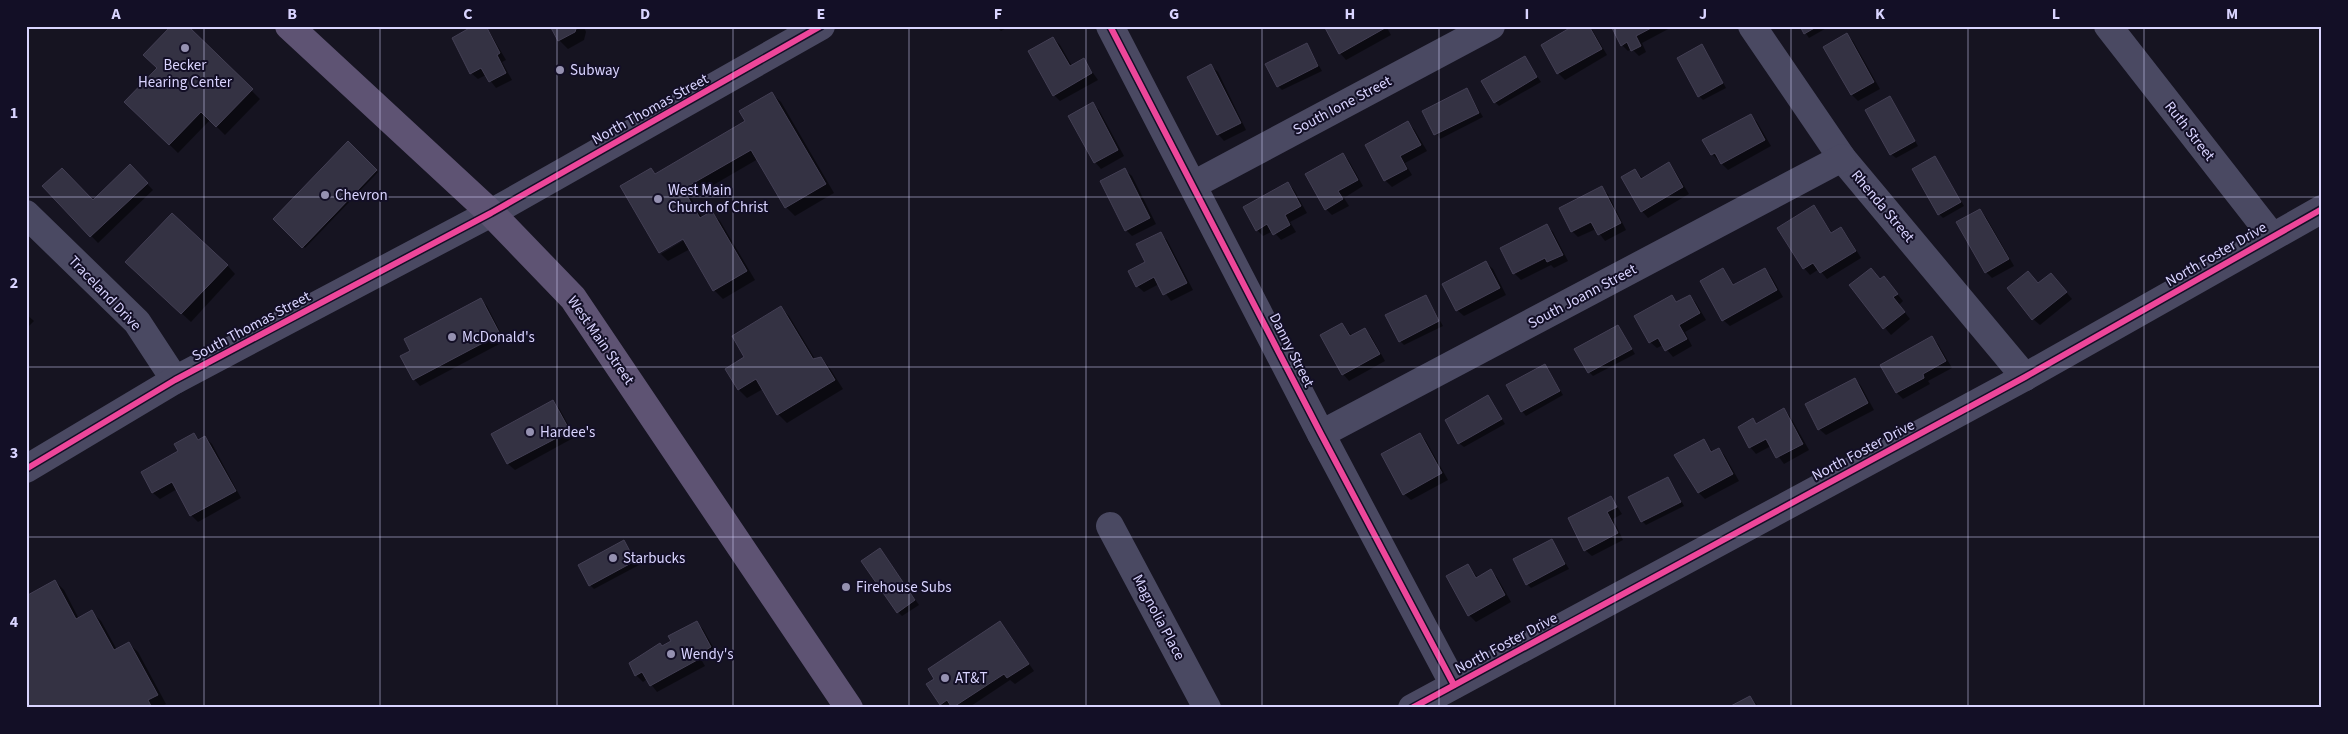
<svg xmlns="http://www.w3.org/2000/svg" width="2348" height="734" viewBox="0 0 2348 734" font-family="'Source Sans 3',sans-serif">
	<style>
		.shadow { fill: #0007 }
		.building { fill: #343243; stroke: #433f54 }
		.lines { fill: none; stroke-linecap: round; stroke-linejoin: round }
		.minor { stroke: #4a4962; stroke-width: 28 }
		.major { stroke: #5e5373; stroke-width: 28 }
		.cycleway-casing { stroke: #130f26; stroke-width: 9 }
		.cycleway { stroke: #ed469a; stroke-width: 6 }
		.grid { fill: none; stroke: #d9d4ff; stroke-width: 1; stroke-opacity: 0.55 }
		.poi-dot { fill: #9591b1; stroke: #130f26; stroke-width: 2 }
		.labels { text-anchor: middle; stroke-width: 4; stroke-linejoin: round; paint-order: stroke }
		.poi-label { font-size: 15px; fill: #d9d4ff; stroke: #130f26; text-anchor: start }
		.street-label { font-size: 15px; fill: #d9d4ff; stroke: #130f26 }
		.neatline { fill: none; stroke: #d9d4ff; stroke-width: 2 }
		.grid-label { font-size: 16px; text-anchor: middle; font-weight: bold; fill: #d9d4ff }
	</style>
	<rect width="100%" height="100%" fill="#161421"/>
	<g class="shadow">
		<polygon points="186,26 260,99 225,135 210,120 178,153 126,102 158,68"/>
		<polygon points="486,26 506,60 502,62 512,80 496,88 486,75 478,79 471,73"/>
		<polygon points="552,26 586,26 584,27 586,32 584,40 568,49 559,40"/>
		<polygon points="996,26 1010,26 1001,31"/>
		<polygon points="1325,26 1386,26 1391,35 1346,60 1340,53"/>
		<polygon points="1576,26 1590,26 1607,55 1565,80 1558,73 1543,45"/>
		<polygon points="1612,26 1671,26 1672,27 1642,43 1646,52 1639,56 1632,49 1628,51 1622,45"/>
		<polygon points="1801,26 1830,26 1809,38"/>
		<polygon points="1847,35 1853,41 1880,89 1858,101 1852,95"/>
		<polygon points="1053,38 1060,45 1072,66 1083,59 1098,80 1060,101 1054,95"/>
		<polygon points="1307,45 1322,71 1282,90 1278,86"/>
		<polygon points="1702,46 1726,88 1703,100 1699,96"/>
		<polygon points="1524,57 1541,82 1499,106 1495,102"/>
		<polygon points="1211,66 1218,72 1246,130 1224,141 1218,134"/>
		<polygon points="1467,90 1483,117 1440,139 1424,111"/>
		<polygon points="772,94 781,102 834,193 795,216 786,207 758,159 691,198 702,218 711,213 720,221 755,280 723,299 714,290 690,249 668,261 661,254 689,237 688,235 660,251 660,253 621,186 651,169 656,174 746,121"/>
		<polygon points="1889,98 1918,146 1896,158 1891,154"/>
		<polygon points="1092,104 1099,110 1124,156 1101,169 1095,162"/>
		<polygon points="1750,115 1757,122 1771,146 1728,170 1712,154"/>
		<polygon points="1408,123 1414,129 1427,151 1405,163 1412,175 1392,187 1385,180"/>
		<polygon points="348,143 378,172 305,248 275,219"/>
		<polygon points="1343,154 1349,161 1363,186 1344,198 1349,206 1332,215 1326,209"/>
		<polygon points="1934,157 1964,206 1943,218 1939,214"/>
		<polygon points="1669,164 1675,171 1689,194 1648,218 1642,211 1635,170 1643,179"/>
		<polygon points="130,166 153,190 98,243 44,187 93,201"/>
		<polygon points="1125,170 1132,176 1156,224 1132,236 1126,230"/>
		<polygon points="1288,183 1294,190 1307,213 1290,222 1296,232 1281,240 1273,231 1263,236 1257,230"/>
		<polygon points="1601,188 1608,194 1626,230 1605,241 1596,229 1578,237 1572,231"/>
		<polygon points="1814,207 1833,234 1841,229 1847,235 1861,258 1827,279 1819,269 1810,275 1804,268"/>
		<polygon points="1980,210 1986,217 2014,266 1992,278 1986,272"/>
		<polygon points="1547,226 1553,232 1568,261 1554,268 1551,265 1521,280 1514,273 1502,248"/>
		<polygon points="1160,233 1167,240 1193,290 1171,301 1159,284 1144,292 1137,286"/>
		<polygon points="1486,263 1493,269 1506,295 1464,316 1457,310"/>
		<polygon points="227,265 235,274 191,322 136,271"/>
		<polygon points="1765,269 1771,276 1783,297 1730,326 1723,320 1723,270 1735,286"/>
		<polygon points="2051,274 2072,299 2040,325 2033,319 2039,285"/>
		<polygon points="1884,278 1903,301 1899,305 1910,319 1891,335 1850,286 1881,280"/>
		<polygon points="1426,296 1443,326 1404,345 1400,341"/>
		<polygon points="1690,296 1696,303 1706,320 1685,332 1692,346 1673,357 1663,345 1657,348 1650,342 1672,297 1678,303"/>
		<polygon points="481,300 487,306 505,341 420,386 414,379 411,352"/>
		<polygon points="781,308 789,316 815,359 821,358 829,367 843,389 787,423 778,414 763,389 747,398 739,390 726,369 746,357"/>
		<polygon points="26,314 34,321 26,329"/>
		<polygon points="1342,324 1352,336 1365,329 1371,336 1385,361 1349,381 1343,374"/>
		<polygon points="1618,326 1635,354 1593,376 1589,372"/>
		<polygon points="1932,338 1938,344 1952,368 1928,381 1930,384 1903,399 1897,393 1882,366"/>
		<polygon points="1545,365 1563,395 1526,416 1522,411"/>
		<polygon points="1855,379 1861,386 1874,410 1826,435 1819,429"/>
		<polygon points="1488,397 1505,424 1464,447 1459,443"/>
		<polygon points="553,402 559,408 575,437 515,470 508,464 492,435"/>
		<polygon points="1784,410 1790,416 1809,450 1784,464 1771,446 1756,454 1750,447 1753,420 1757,424"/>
		<polygon points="1420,434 1426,441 1448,480 1411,500 1404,494"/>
		<polygon points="194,435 200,440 205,437 212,444 241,498 198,522 191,515 177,489 160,499 153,493 142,472 180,452"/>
		<polygon points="1704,441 1713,452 1719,449 1725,456 1739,481 1705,499 1699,493 1688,472"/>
		<polygon points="1668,478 1684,506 1646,525 1642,521"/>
		<polygon points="1611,497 1622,514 1613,519 1623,540 1592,556 1585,550"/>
		<polygon points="1552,540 1569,569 1531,588 1527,584"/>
		<polygon points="624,542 639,565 594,589 590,585"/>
		<polygon points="880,549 919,605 902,616 898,612"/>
		<polygon points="1468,565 1478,578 1491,571 1497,577 1511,602 1476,622 1469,615"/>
		<polygon points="55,581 64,590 79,619 92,612 101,621 117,650 129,644 138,652 166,704 159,708 26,708"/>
		<polygon points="696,622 703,629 717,654 702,661 705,666 657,692 647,679 643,682 636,675"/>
		<polygon points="1000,623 1034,671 1015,684 1010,680 968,708 944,708 927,685"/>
		<polygon points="1750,697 1760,708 1730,708"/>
	</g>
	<g class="building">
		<polygon points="171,26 188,26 253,89 216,127 201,112 169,145 124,102 157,68 143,55"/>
		<polygon points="473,26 486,26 500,53 497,55 506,73 489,82 481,68 470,74 452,38"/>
		<polygon points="550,26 577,26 575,32 558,41"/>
		<polygon points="1324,26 1384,26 1385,28 1339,54"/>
		<polygon points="1573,26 1589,26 1602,49 1557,74 1541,45"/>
		<polygon points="1611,26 1655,26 1636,36 1641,46 1631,51 1627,42 1621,46"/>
		<polygon points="1800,26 1818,26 1804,34"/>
		<polygon points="1847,33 1874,82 1851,95 1823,47"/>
		<polygon points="1053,37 1070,66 1084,58 1092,73 1053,96 1028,51"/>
		<polygon points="1307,43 1318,66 1277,87 1265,64"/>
		<polygon points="1702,44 1723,83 1698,97 1677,58"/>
		<polygon points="1525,56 1537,77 1494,103 1481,81"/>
		<polygon points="1211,64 1241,123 1217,135 1187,77"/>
		<polygon points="1467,88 1479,113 1434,135 1422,111"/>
		<polygon points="772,92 826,184 785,208 751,150 683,189 700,218 712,211 747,271 713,291 683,239 659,253 620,186 651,168 655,174 745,121 739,111"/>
		<polygon points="1890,96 1915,141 1890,155 1865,110"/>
		<polygon points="1093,102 1118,150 1094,163 1068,116"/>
		<polygon points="1751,114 1765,140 1721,164 1715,153 1711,155 1702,140"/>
		<polygon points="1408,121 1421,145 1400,156 1407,169 1384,181 1365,145"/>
		<polygon points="348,141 377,170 302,248 273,219"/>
		<polygon points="1343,153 1358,180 1338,191 1343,199 1325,210 1305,174"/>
		<polygon points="1935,156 1961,202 1938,215 1912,169"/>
		<polygon points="1669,162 1683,187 1641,212 1621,177 1635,169 1641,179"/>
		<polygon points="130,164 148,183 90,237 42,186 62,168 93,200"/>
		<polygon points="1125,168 1150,218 1125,231 1100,181"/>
		<polygon points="1288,182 1301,206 1285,215 1290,225 1273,235 1267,224 1256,231 1243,207"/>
		<polygon points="1602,186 1621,223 1598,235 1591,222 1571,232 1559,208"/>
		<polygon points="1814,205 1831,233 1841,227 1856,251 1820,273 1813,263 1803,269 1777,228"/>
		<polygon points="1980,209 2009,259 1985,273 1956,222"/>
		<polygon points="172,213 228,265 181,314 125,262"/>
		<polygon points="1547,224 1563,255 1547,262 1545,258 1513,274 1500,248"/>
		<polygon points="1161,232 1187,283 1163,295 1154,277 1136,287 1128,271 1145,262 1136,244"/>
		<polygon points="1486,261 1500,288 1456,311 1442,284"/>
		<polygon points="1723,268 1733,285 1765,268 1777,290 1722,321 1700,281"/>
		<polygon points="1871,268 1880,279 1884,276 1898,294 1893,297 1905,312 1883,329 1849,285"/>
		<polygon points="2028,271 2038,283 2051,273 2067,292 2032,320 2007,288"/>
		<polygon points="1426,295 1439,321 1399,342 1385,315"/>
		<polygon points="1672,295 1676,302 1690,295 1700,313 1679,325 1687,339 1665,351 1658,338 1649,343 1634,316"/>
		<polygon points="481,298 500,334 413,380 400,356 410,351 404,339"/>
		<polygon points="781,306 813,359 821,357 835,380 777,415 756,379 738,390 725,369 744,357 732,336"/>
		<polygon points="1342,323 1350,336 1365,328 1380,354 1342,375 1320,335"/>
		<polygon points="1618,325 1632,349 1588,373 1574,349"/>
		<polygon points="1932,336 1946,361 1923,374 1924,378 1896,393 1880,365"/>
		<polygon points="1545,364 1560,391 1521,412 1506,385"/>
		<polygon points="1855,378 1868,403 1818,430 1805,404"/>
		<polygon points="1488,395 1502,419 1458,444 1445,420"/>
		<polygon points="553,400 570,431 507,464 491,434"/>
		<polygon points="1784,408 1803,444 1776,458 1766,439 1749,448 1738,427 1753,418 1756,424"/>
		<polygon points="194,433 198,440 205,436 236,491 190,516 172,482 152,493 141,472 178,451 174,444"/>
		<polygon points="1420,433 1442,473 1403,495 1381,454"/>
		<polygon points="1704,439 1711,452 1719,448 1733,474 1698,493 1674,455"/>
		<polygon points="1668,477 1681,502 1641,522 1628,497"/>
		<polygon points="1611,496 1617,507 1607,512 1618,533 1584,551 1568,518"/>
		<polygon points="1552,539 1565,564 1526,585 1513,559"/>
		<polygon points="624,540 635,561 589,586 578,565"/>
		<polygon points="880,548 915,600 897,613 861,561"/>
		<polygon points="1468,564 1476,578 1491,569 1505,595 1468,616 1446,576"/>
		<polygon points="55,580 76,619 92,610 114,650 129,642 158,695 148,700 152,708 26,708 26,596"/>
		<polygon points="697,621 711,647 697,655 699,659 650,686 642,672 635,676 629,663 660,643 662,646 671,641 668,636"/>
		<polygon points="1000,621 1029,664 1007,678 1004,674 952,708 947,700 940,705 926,684 934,679 928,669"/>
		<polygon points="1750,696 1757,708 1727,708"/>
	</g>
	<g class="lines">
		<g class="minor">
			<polyline points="1110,26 1321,434 1454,685"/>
			<polyline points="1752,26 1842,158 2025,377"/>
			<polyline points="2108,26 2272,236"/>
			<polyline points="1193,185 1491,26"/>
			<polyline points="26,214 137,322 175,380"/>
			<polyline points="1321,434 1842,158"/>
			<polyline points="26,469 175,380 491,213 821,26"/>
			<polyline points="1110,526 1207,708"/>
			<polyline points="1412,708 2025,377 2322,209"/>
		</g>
		<polyline class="major" points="289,26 491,213 573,298 849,708"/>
		<defs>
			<g id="cycleway">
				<polyline points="1110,26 1321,434 1454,685"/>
				<polyline points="26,469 175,380 491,213 821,26"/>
				<polyline points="1412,708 2025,377 2322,209"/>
			</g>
		</defs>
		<use href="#cycleway" class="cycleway-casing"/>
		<use href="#cycleway" class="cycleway"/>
	</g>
	<path class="grid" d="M204 26V708M380 26V708M557 26V708M733 26V708M909 26V708M1086 26V708M1262 26V708M1439 26V708M1615 26V708M1791 26V708M1968 26V708M2144 26V708M26 197H2322M26 367H2322M26 537H2322"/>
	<g class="poi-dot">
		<circle cx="185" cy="48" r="5"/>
		<circle cx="560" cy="70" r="5"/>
		<circle cx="325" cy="195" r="5"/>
		<circle cx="658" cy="199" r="5"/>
		<circle cx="452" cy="337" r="5"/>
		<circle cx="530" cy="432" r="5"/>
		<circle cx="613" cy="558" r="5"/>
		<circle cx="846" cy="587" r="5"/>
		<circle cx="671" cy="654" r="5"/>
		<circle cx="945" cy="678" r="5"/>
	</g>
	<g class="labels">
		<g class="poi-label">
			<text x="185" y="70" text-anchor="middle">Becker<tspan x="185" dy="17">Hearing Center</tspan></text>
			<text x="570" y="75">Subway</text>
			<text x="668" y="195">West Main<tspan x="668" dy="17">Church of Christ</tspan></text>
			<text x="335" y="200">Chevron</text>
			<text x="462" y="342">McDonald's</text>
			<text x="540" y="437">Hardee's</text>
			<text x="623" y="563">Starbucks</text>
			<text x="856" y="592">Firehouse Subs</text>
			<text x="681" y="659">Wendy's</text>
			<text x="955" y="683">AT&amp;T</text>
		</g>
		<g class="street-label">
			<text transform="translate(1342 105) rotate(-28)" y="5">South Ione Street</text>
			<text transform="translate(650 109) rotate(-29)" y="5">North Thomas Street</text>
			<text transform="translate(2190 131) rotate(52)" y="5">Ruth Street</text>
			<text transform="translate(1883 206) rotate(50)" y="5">Rhenda Street</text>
			<text transform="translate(2216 254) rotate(-30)" y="5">North Foster Drive</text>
			<text transform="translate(105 293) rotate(46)" y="5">Traceland Drive</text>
			<text transform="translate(1582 296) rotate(-28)" y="5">South Joann Street</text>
			<text transform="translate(251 326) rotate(-28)" y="5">South Thomas Street</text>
			<text transform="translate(601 340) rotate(55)" y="5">West Main Street</text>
			<text transform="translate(1292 350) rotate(63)" y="5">Danny Street</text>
			<text transform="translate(1863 450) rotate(-28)" y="5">North Foster Drive</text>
			<text transform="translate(1159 617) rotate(62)" y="5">Magnolia Place</text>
			<text transform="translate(1506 643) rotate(-28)" y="5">North Foster Drive</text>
		</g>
	</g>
	<rect width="2348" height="734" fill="none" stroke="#130f26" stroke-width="55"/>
	<rect x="28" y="28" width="2292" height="678" class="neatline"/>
	<g class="grid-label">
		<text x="116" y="19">A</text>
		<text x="292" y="19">B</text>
		<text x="468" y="19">C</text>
		<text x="645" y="19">D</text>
		<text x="821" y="19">E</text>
		<text x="998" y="19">F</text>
		<text x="1174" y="19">G</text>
		<text x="1350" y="19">H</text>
		<text x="1527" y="19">I</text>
		<text x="1703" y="19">J</text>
		<text x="1880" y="19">K</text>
		<text x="2056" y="19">L</text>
		<text x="2232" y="19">M</text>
		<text x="14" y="118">1</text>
		<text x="14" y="288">2</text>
		<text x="14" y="458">3</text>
		<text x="14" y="627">4</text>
	</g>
</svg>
